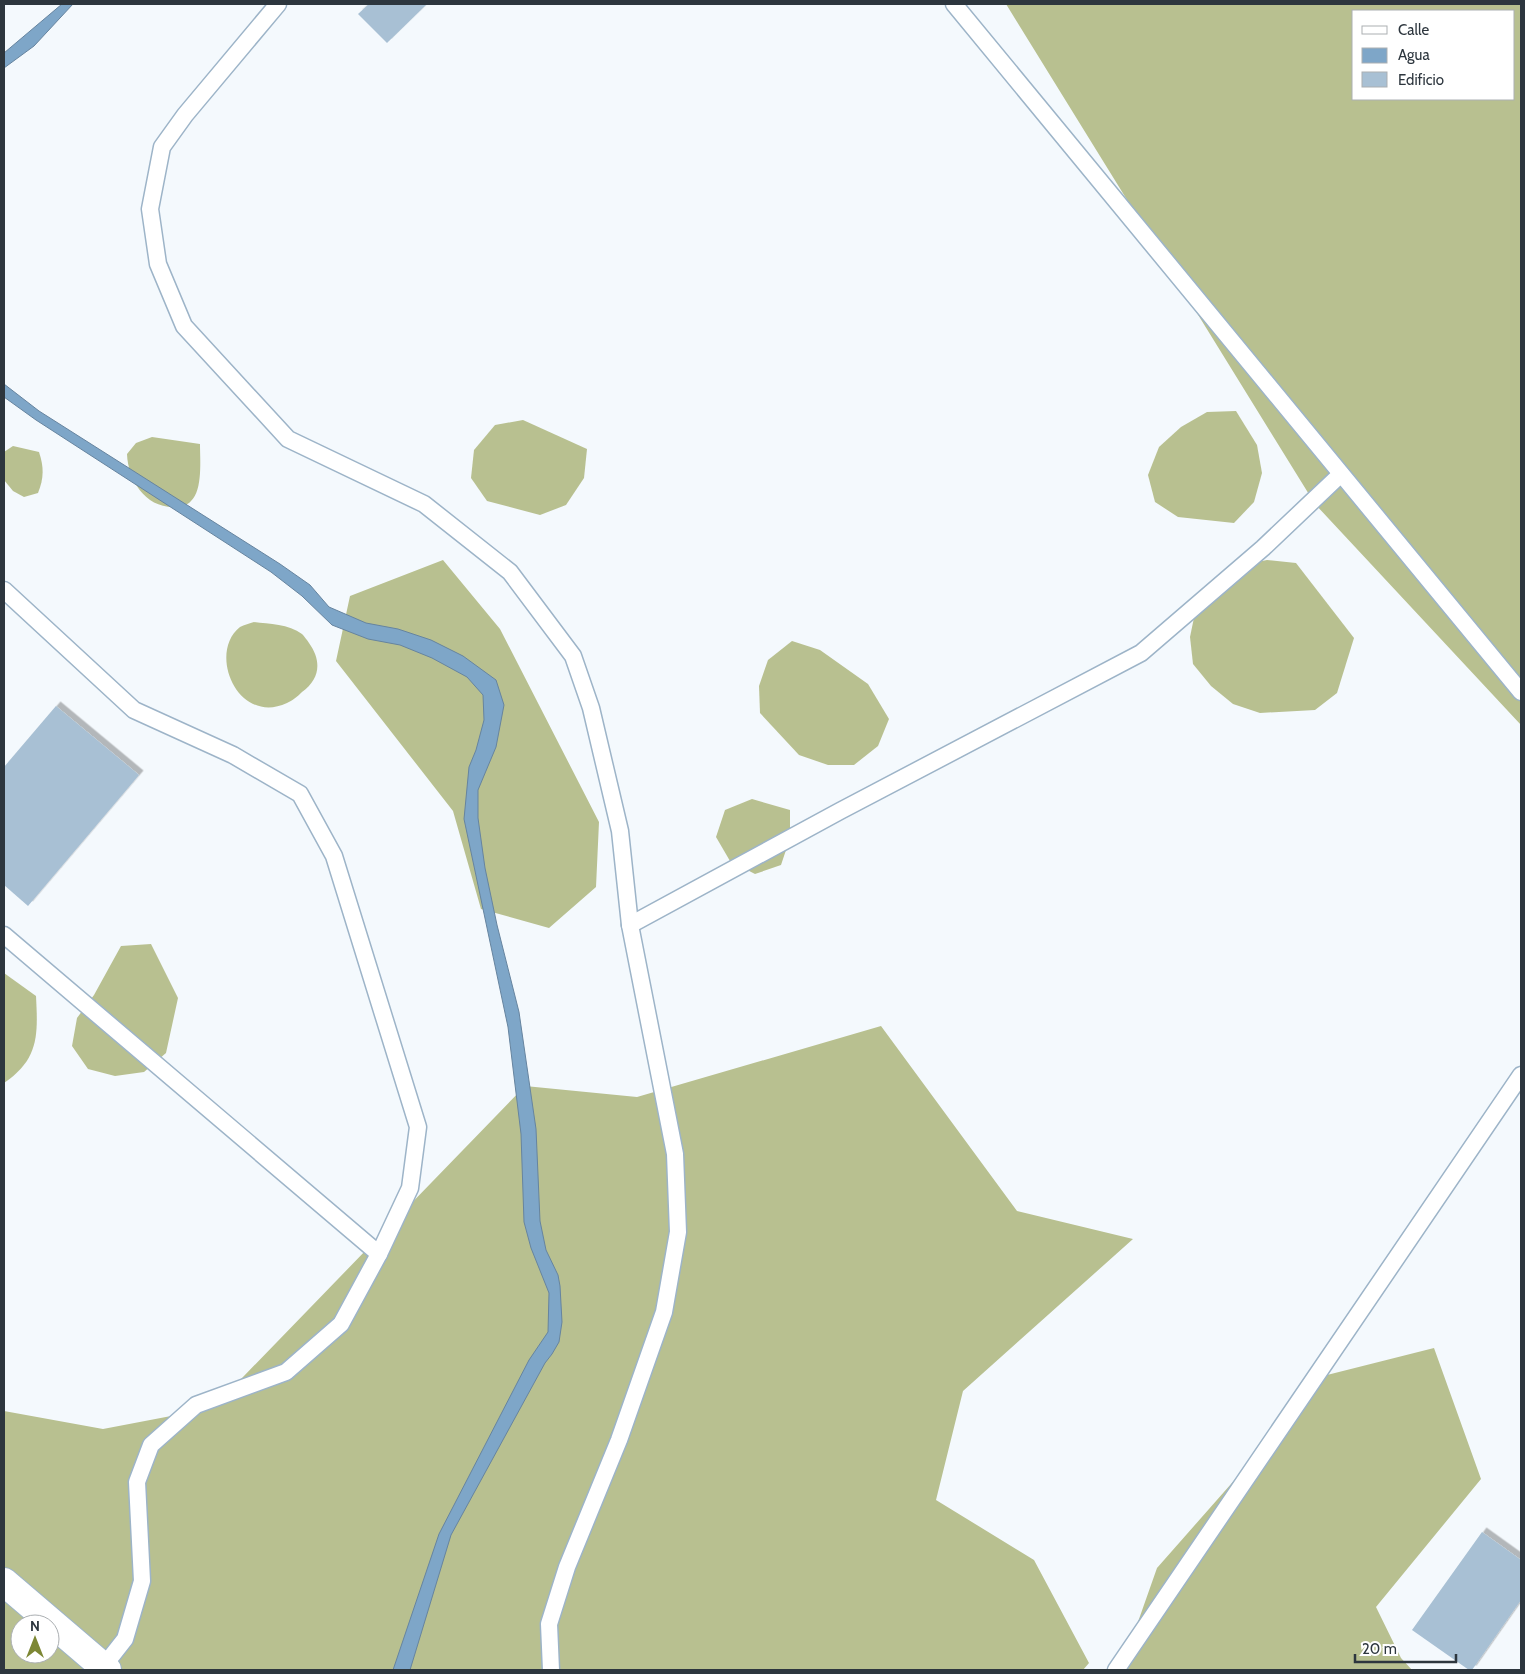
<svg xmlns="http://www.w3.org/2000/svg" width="1525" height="1674" viewBox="0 0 1525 1674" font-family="Cabin,sans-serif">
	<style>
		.forest { fill: #b8c090; fill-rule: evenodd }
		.water { fill: #7ea6c8; stroke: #66849f }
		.building { fill: #a8c0d4; filter: url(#shadow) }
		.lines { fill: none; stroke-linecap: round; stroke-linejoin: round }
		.lane-casing { stroke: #9db4c8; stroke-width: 19 }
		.street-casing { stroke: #9db4c8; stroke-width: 30 }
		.lane { stroke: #fff; stroke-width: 16 }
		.street { stroke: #fff; stroke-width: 28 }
	</style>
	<defs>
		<filter id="shadow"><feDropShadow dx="4.5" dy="-4.5" stdDeviation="0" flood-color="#0004"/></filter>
	</defs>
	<rect width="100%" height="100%" fill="#f4f9fd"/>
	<g class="forest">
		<path d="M1006 4H1521V725L1315 504ZM1354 11H1514V99H1354Z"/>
		<polygon points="1236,411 1257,445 1262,473 1254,502 1234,523 1178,517 1155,502 1148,475 1159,447 1181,427 1207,412"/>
		<polygon points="523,420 587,449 584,478 566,505 540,515 487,501 471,478 474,450 495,425"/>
		<path d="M152 437 200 444C200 459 203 490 191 501 187 506 179 507 173 507 145 507 128 480 127 454L136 443Z"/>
		<path d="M13 446 39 452C44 467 44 478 38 493L24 497 13 491 4 480V452Z"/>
		<polygon points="443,560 500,629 599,822 596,887 549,928 481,909 453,811 336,661 350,596"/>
		<polygon points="1267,560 1296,563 1354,638 1337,693 1315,710 1260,713 1233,704 1211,686 1193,664 1190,637 1196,608 1238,566"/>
		<path d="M254 622C269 624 289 624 302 634 304 636 307 640 309 643 322 661 320 679 302 692 298 696 292 701 287 703 238 726 207 653 240 627 244 625 250 623 254 622Z"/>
		<polygon points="792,641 820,650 868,684 889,719 878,746 854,765 828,765 799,755 760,713 759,686 768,660"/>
		<polygon points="752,799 790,810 790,838 781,865 755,874 730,861 716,837 725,810"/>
		<polygon points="151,944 178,998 166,1053 144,1072 115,1076 88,1069 72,1046 77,1018 94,995 121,946"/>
		<path d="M4 973 36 996C38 1035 39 1059 4 1083Z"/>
		<path d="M881 1026 1017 1211 1133 1239 963 1391 936 1500 1034 1560 1089 1663 1083 1670H4V1411L103 1429 213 1408 525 1086 637 1097ZM20 1624H50V1654H20Z"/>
		<polygon points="1434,1348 1481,1479 1376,1607 1401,1658 1412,1670 1121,1670 1157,1568 1327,1375"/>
	</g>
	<g class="water">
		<polygon points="62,4 73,4 34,46 4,68 4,53"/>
		<polygon points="4,384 39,411 280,564 310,585 329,607 366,623 398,629 431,640 463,656 496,680 504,705 496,747 478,790 478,818 485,868 497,925 519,1012 536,1129 540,1221 546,1250 558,1275 560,1286 562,1322 559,1342 552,1354 545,1363 451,1535 410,1670 393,1670 439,1534 529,1360 548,1332 549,1293 531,1248 524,1222 521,1134 508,1027 464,819 469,767 476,750 484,720 483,695 467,677 432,658 400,645 368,639 332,625 302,596 271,572 36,420 4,397"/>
	</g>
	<g class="building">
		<polygon points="369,4 427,4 387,43 358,14"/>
		<polygon points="56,706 139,775 28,906 4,885 4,767"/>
		<polygon points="1482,1532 1521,1560 1521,1600 1472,1670 1469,1670 1412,1630"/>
	</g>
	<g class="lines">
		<defs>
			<g id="lane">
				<polyline points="278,4 185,115 162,147 150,209 158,264 184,326 288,439 424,504 510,572 573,656 591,708 620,831 630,925 675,1154 678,1232 664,1312 619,1440 567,1567 549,1624 551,1670"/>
				<polyline points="954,4 1521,692"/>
				<polyline points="4,590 134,710 233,755 300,794 334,856 418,1127 410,1188 379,1254 341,1324 286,1372 196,1405 151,1445 137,1482 142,1581 125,1639 103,1667"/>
				<polyline points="630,925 840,811 1141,653 1263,548 1341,474"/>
				<polyline points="4,935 379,1254"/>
				<polyline points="1116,1670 1521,1075"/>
			</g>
			<polyline id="street" points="4,1582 107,1670"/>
		</defs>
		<use href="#lane" class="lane-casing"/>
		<use href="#street" class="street-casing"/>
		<use href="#lane" class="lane"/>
		<use href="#street" class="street"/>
	</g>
	<rect width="1525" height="1674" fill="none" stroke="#2d363e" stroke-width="10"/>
	<rect x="1352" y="10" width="162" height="90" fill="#ffffff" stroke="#abafb2"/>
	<rect x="1362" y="26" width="25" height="8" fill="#ffffff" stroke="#abafb2"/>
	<text x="1398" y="35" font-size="15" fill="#2d363e">Calle</text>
	<rect x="1362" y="48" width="25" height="15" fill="#7ea6c8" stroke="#abafb2"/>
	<text x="1398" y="60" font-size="15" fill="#2d363e">Agua</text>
	<rect x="1362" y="72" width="25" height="15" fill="#a8c0d4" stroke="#abafb2"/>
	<text x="1398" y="85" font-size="15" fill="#2d363e">Edificio</text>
	<g transform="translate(35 1639)"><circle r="24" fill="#ffffff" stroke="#abafb2"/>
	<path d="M0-4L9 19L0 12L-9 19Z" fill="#7d8734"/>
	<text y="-8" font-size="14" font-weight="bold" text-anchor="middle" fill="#2d363e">N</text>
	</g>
	<path d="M1355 1654v8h101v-8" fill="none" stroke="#2d363e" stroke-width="2.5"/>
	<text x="1362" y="1654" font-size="15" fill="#2d363e" stroke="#ffffff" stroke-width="4" paint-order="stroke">20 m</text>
</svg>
